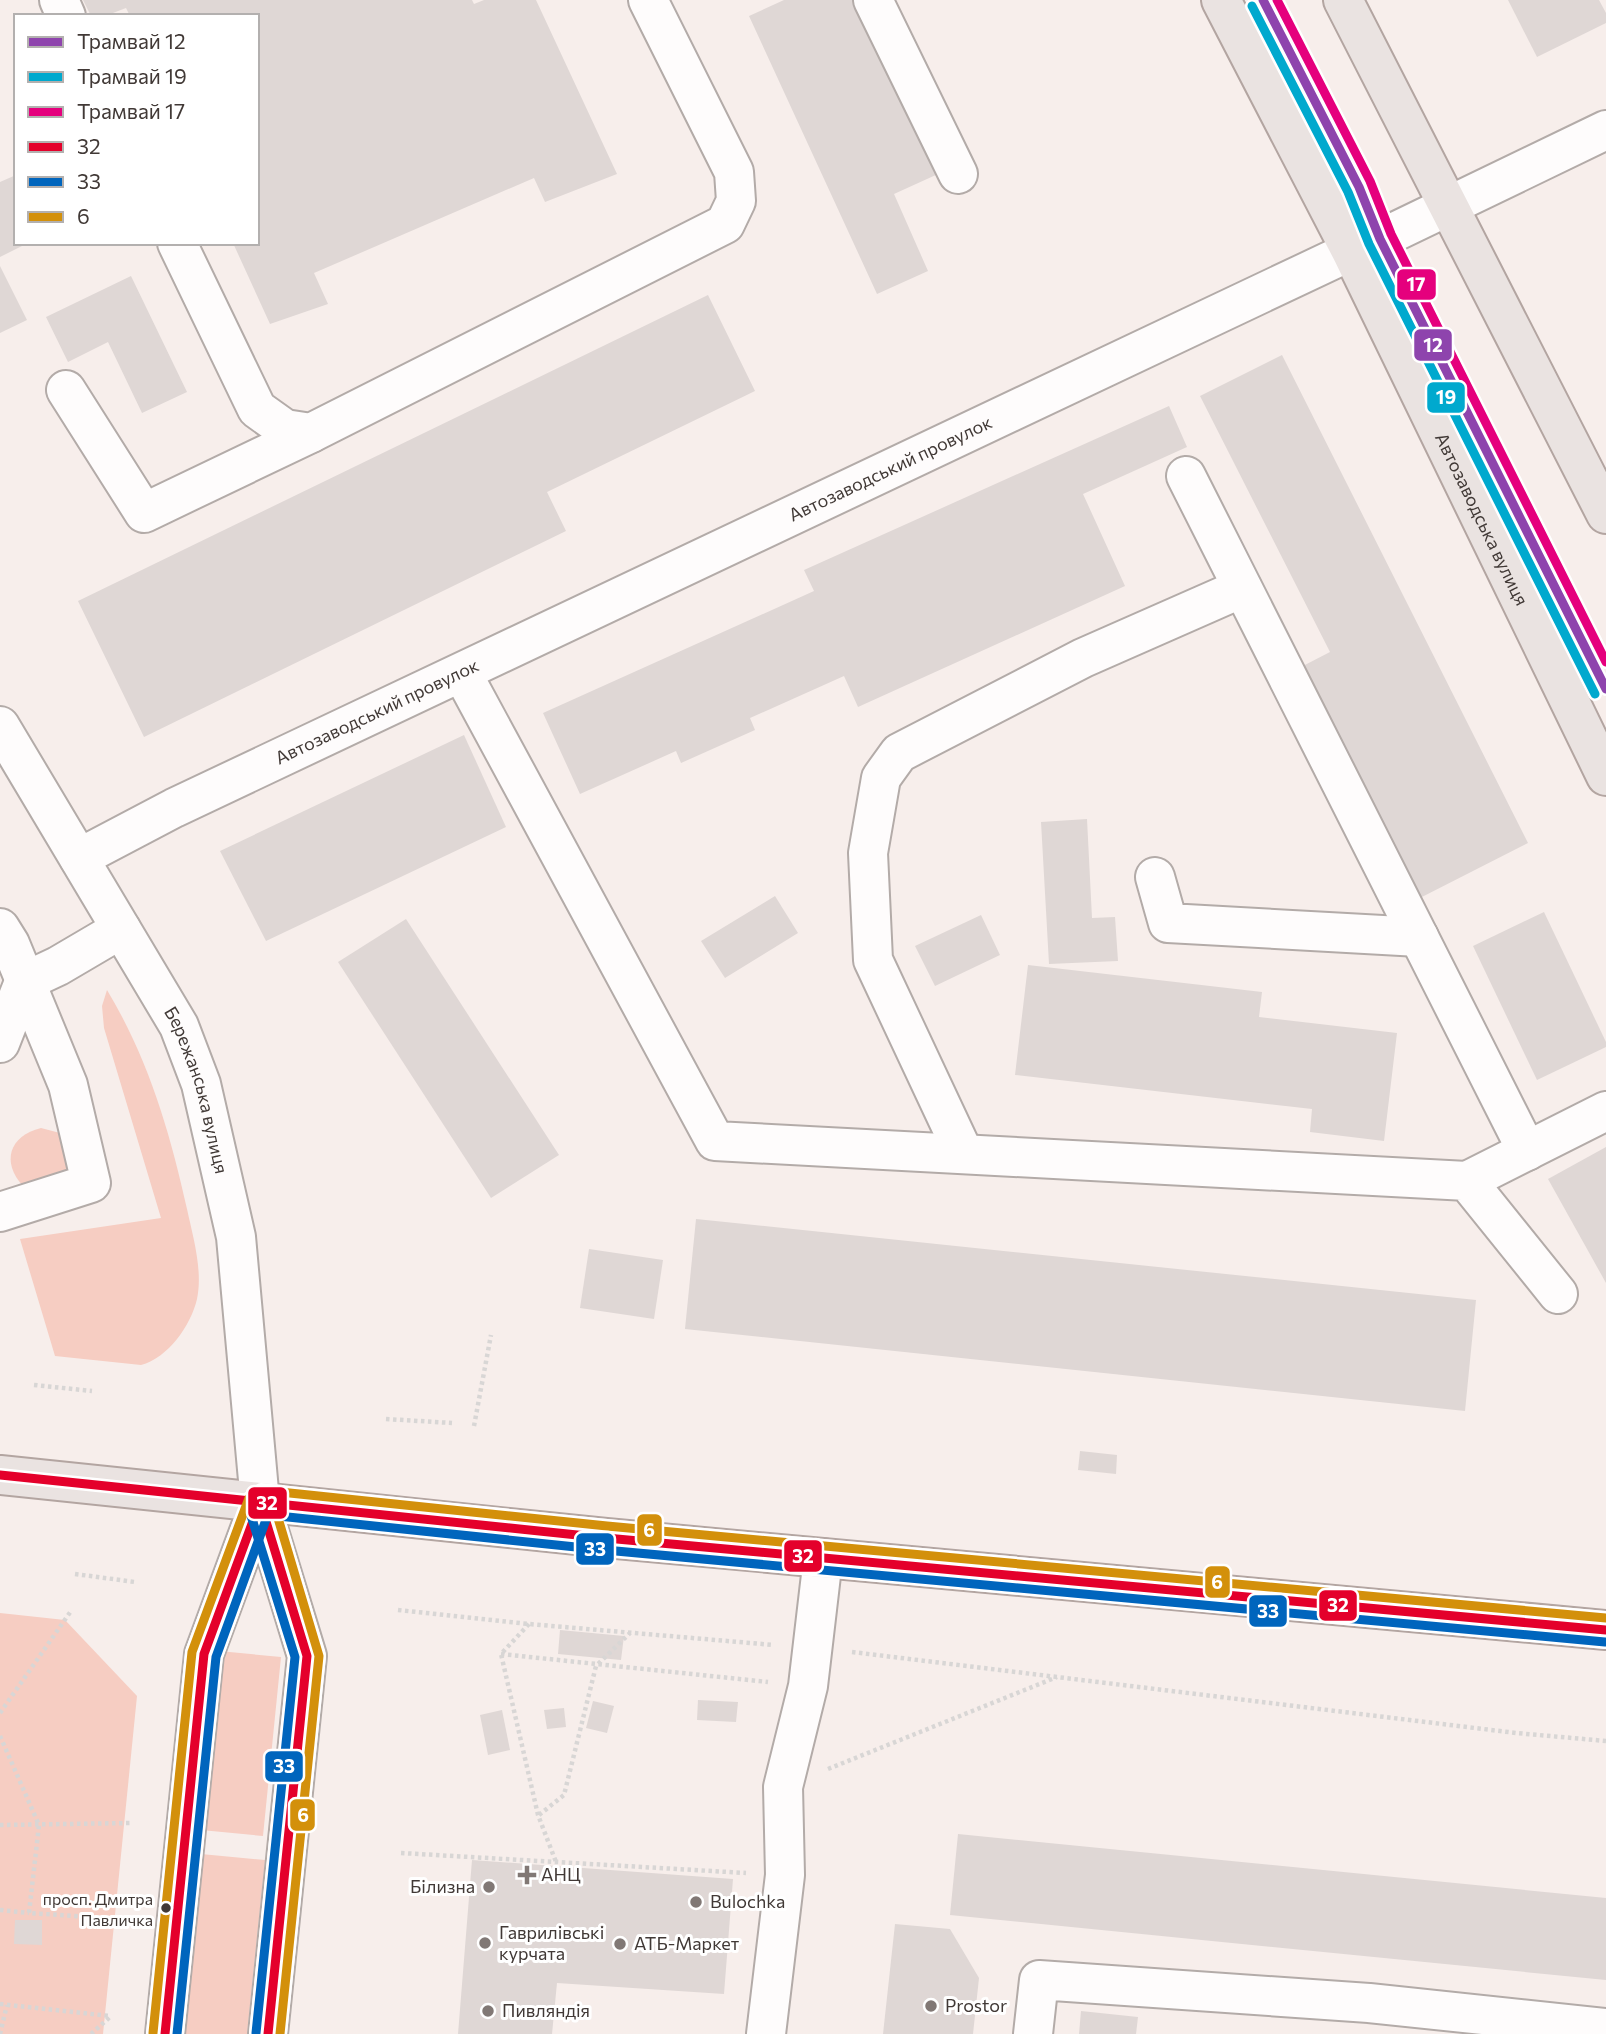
<svg xmlns="http://www.w3.org/2000/svg" width="1606" height="2034" viewBox="0 0 1606 2034" font-family="Commissioner,sans-serif">
	<style>
		.green { fill: #f6cdc2 }
		.building { fill: #dfd7d5 }
		.lines { fill: none; stroke-linecap: round; stroke-linejoin: round }
		.minor-casing { stroke: #b3aba8; stroke-width: 42 }
		.major-casing { stroke: #b3a5a1; stroke-width: 42 }
		.path { stroke: #d8d6d5; stroke-width: 4.5; stroke-dasharray: 3.5 3.5; stroke-linecap: butt }
		.minor { stroke: #fefcfc; stroke-width: 38 }
		.major { stroke: #eae3e1; stroke-width: 38 }
		.bus-1-casing { stroke: #fff; stroke-width: 14 }
		.bus-2-casing { stroke: #fff; stroke-width: 14 }
		.bus-3-casing { stroke: #fff; stroke-width: 14 }
		.bus-1 { stroke: #e4002b; stroke-width: 9 }
		.bus-2 { stroke: #0065bd; stroke-width: 9 }
		.bus-3 { stroke: #d3900b; stroke-width: 9 }
		.tram-1-casing { stroke: #fff; stroke-width: 14 }
		.tram-2-casing { stroke: #fff; stroke-width: 14 }
		.tram-3-casing { stroke: #fff; stroke-width: 14 }
		.tram-1 { stroke: #8e44ad; stroke-width: 9 }
		.tram-2 { stroke: #00a9ce; stroke-width: 9 }
		.tram-3 { stroke: #e5007d; stroke-width: 9 }
		.poi-dot { fill: #817875; stroke: #fff; stroke-width: 2.5 }
		.bus-dot { fill: #413936; stroke: #fff; stroke-width: 2.5 }
		.labels { text-anchor: middle; stroke-width: 6; stroke-linejoin: round; paint-order: stroke }
		.bus-label { font-size: 16px; fill: #413936; stroke: #fff; text-anchor: end }
		.street-label { font-size: 18px; fill: #413936; stroke: #fff }
		.poi-label { font-size: 18px; fill: #413936; stroke: #fff; text-anchor: start }
		.line-badge { stroke: #fff; stroke-width: 2.5 }
		.badge-label { font-size: 19px; text-anchor: middle; font-weight: bold; fill: #fff }
	</style>
	<rect width="100%" height="100%" fill="#f7eeeb"/>
	<g class="green">
		<path d="M107 990C148 1058 170 1132 187 1209 193 1237 203 1270 197 1299 191 1325 168 1358 141 1365L55 1356 20 1239 161 1218 104 1028 102 1006Z"/>
		<path d="M41 1128 60 1133 74 1168 23 1186C1 1162 9 1136 41 1128Z"/>
		<polygon points="0,1613 65,1620 137,1696 103,2034 0,2034"/>
		<polygon points="219,1651 281,1657 263,1836 201,1830"/>
		<polygon points="201,1854 265,1860 247,2034 182,2034"/>
	</g>
	<g class="building">
		<polygon points="83,0 472,0 474,4 484,0 536,0 617,174 545,202 534,178 314,273 328,304 270,324 233,243 257,243 257,16 130,16 126,8 105,16 91,16"/>
		<polygon points="784,0 858,0 938,174 894,194 928,271 877,294 749,16"/>
		<polygon points="1508,0 1599,0 1606,13 1606,23 1537,57"/>
		<polygon points="16,175 16,243 28,243 0,257 0,182"/>
		<polygon points="0,266 27,320 0,333"/>
		<polygon points="131,276 187,392 142,413 108,342 68,362 46,317"/>
		<polygon points="708,295 755,391 547,492 566,531 144,737 78,601"/>
		<polygon points="1282,355 1528,843 1416,900 1299,668 1330,652 1200,396"/>
		<polygon points="1169,406 1187,447 1083,494 1125,586 858,707 844,676 750,718 755,730 681,763 676,751 580,794 543,713 814,591 804,570"/>
		<polygon points="464,735 506,827 266,941 220,851"/>
		<polygon points="1087,819 1092,918 1115,917 1118,961 1049,964 1041,822"/>
		<polygon points="775,896 798,933 725,978 701,941"/>
		<polygon points="1544,912 1606,1042 1606,1047 1537,1080 1473,946"/>
		<polygon points="981,915 1000,955 935,986 915,946"/>
		<polygon points="406,919 559,1155 491,1198 338,962"/>
		<polygon points="1028,965 1262,992 1259,1017 1397,1033 1384,1141 1310,1132 1312,1109 1015,1075"/>
		<polygon points="1606,1147 1606,1283 1548,1179"/>
		<polygon points="696,1219 1476,1300 1465,1411 685,1329"/>
		<polygon points="589,1249 663,1260 654,1319 580,1308"/>
		<polygon points="1080,1451 1117,1455 1116,1474 1078,1470"/>
		<polygon points="560,1630 624,1636 621,1660 558,1654"/>
		<polygon points="698,1700 738,1702 736,1722 697,1720"/>
		<polygon points="593,1701 614,1706 607,1733 586,1728"/>
		<polygon points="564,1708 566,1727 547,1729 544,1710"/>
		<polygon points="502,1710 510,1750 488,1755 480,1715"/>
		<polygon points="958,1834 1606,1898 1606,1980 950,1915"/>
		<polygon points="472,1860 733,1879 724,1994 557,1983 552,2034 458,2034"/>
		<polygon points="15,1920 42,1920 42,1945 14,1944"/>
		<polygon points="895,1924 950,1929 979,1978 973,2034 883,2034"/>
		<polygon points="1081,2011 1138,2017 1136,2034 1079,2034"/>
	</g>
	<g class="lines">
		<defs>
			<g id="minor">
				<polyline points="59,0 66,16"/>
				<polyline points="873,0 958,174"/>
				<polyline points="177,243 257,409 285,429 311,433 725,224 736,201 734,172 648,0"/>
				<polyline points="66,390 144,513 311,433"/>
				<polyline points="1186,476 1527,1151"/>
				<polyline points="462,673 715,1141 1467,1181 1558,1294"/>
				<path id="s1" d="M0 726 179 1026 201 1084 236 1237 260 1502 307 1656 268 2034"/>
				<path id="s2" d="M79 858 174 808 1351 251 1380 239 1606 130"/>
				<polyline points="1155,877 1168,923 1419,937"/>
				<polyline points="0,928 10,944 68,1085 91,1183 0,1212"/>
				<polyline points="0,1043 24,982 58,966 121,929"/>
				<polyline points="964,1154 873,960 868,853 881,778 899,753 1083,658 1242,588"/>
				<polyline points="1467,1181 1606,1111"/>
				<polyline points="165,2034 204,1654 260,1502"/>
				<polyline points="766,2034 785,1875 783,1787 808,1686 823,1558"/>
				<polyline points="1033,2034 1039,1980 1369,2003 1606,2028"/>
			</g>
			<g id="major">
				<path id="s3" d="M1221 0 1351 251 1606 776"/>
				<polyline points="1343,0 1606,514"/>
				<polyline points="0,1475 606,1538 1606,1630"/>
			</g>
		</defs>
		<use href="#minor" class="minor-casing"/>
		<use href="#major" class="major-casing"/>
		<g class="path">
			<polyline points="34,1385 92,1391"/>
			<polyline points="386,1419 452,1423"/>
			<polyline points="474,1426 491,1335"/>
			<polyline points="75,1574 135,1582"/>
			<polyline points="398,1610 529,1624 774,1645"/>
			<polyline points="529,1624 501,1654 538,1815 556,1862"/>
			<polyline points="852,1652 1516,1733 1606,1741"/>
			<polyline points="501,1654 768,1682"/>
			<polyline points="0,1713 71,1611"/>
			<polyline points="0,1736 39,1825 29,1913 121,1919"/>
			<polyline points="828,1769 1057,1677"/>
			<polyline points="539,1815 564,1795 596,1666 630,1633"/>
			<polyline points="0,1825 131,1823"/>
			<polyline points="401,1853 746,1873"/>
			<polyline points="0,1910 29,1913"/>
			<polyline points="0,2004 110,2016"/>
			<polyline points="0,2034 7,2005"/>
			<polyline points="91,2034 110,2017"/>
		</g>
		<use href="#minor" class="minor"/>
		<use href="#major" class="major"/>
		<defs>
			<g id="bus-1">
				<polyline points="0,1475 606,1538 1606,1630"/>
				<polyline points="260,1502 307,1656 268,2034"/>
				<polyline points="165,2034 204,1654 260,1502"/>
			</g>
			<g id="bus-2">
				<polyline points="248,1506 295,1657 256,2033"/>
				<polyline points="259,1514 605,1550 1605,1642"/>
				<polyline points="177,2034 216,1657 271,1506"/>
			</g>
			<g id="bus-3">
				<polyline points="261,1490 607,1526 1606,1618"/>
				<polyline points="272,1498 319,1656 280,2034"/>
				<polyline points="153,2033 192,1652 249,1498"/>
			</g>
		</defs>
		<use href="#bus-1" class="bus-1-casing"/>
		<use href="#bus-2" class="bus-2-casing"/>
		<use href="#bus-3" class="bus-3-casing"/>
		<use href="#bus-1" class="bus-1"/>
		<use href="#bus-2" class="bus-2"/>
		<use href="#bus-3" class="bus-3"/>
		<defs>
			<polyline id="tram-1" points="1263,0 1359,187 1380,239 1606,689"/>
			<polyline id="tram-2" points="1252,6 1348,192 1369,244 1595,694"/>
			<polyline id="tram-3" points="1277,0 1370,181 1391,234 1606,662"/>
		</defs>
		<use href="#tram-1" class="tram-1-casing"/>
		<use href="#tram-2" class="tram-2-casing"/>
		<use href="#tram-3" class="tram-3-casing"/>
		<use href="#tram-1" class="tram-1"/>
		<use href="#tram-2" class="tram-2"/>
		<use href="#tram-3" class="tram-3"/>
	</g>
	<g class="poi-dot">
		<path d="M523.5 1864.5h7v7h7v7h-7v7h-7v-7h-7v-7h7z"/>
		<circle cx="489" cy="1887" r="7"/>
		<circle cx="696" cy="1902" r="7"/>
		<circle cx="485" cy="1943" r="7"/>
		<circle cx="620" cy="1944" r="7"/>
		<circle cx="931" cy="2006" r="7"/>
		<circle cx="488" cy="2011" r="7"/>
	</g>
	<circle class="bus-dot" cx="166" cy="1908" r="6"/>
	<g class="labels">
		<g class="bus-label">
			<text x="153" y="1905">просп. Дмитра<tspan x="153" dy="21">Павличка</tspan></text>
		</g>
		<g class="street-label">
			<text dy="6" stroke="none"><textPath href="#s2" startOffset="900">Автозаводський провулок</textPath></text>
			<text dy="6" stroke="none"><textPath href="#s3" startOffset="581">Автозаводська вулиця</textPath></text>
			<text dy="6" stroke="none"><textPath href="#s2" startOffset="332">Автозаводський провулок</textPath></text>
			<text dy="6" stroke="none"><textPath href="#s1" startOffset="416">Бережанська вулиця</textPath></text>
		</g>
		<g class="poi-label">
			<text x="541" y="1881">АНЦ</text>
			<text x="475" y="1893" text-anchor="end">Білизна</text>
			<text x="710" y="1908">Bulochka</text>
			<text x="499" y="1939">Гаврилівські<tspan x="499" dy="21">курчата</tspan></text>
			<text x="634" y="1950">АТБ-Маркет</text>
			<text x="945" y="2012">Prostor</text>
			<text x="502" y="2017">Пивляндія</text>
		</g>
	</g>
	<g class="line-badge">
		<rect x="1396" y="268" width="41" height="33" rx="7" fill="#e5007d"/>
		<rect x="1413" y="328" width="40" height="34" rx="7" fill="#8e44ad"/>
		<rect x="1426" y="381" width="40" height="33" rx="7" fill="#00a9ce"/>
		<rect x="247" y="1486" width="41" height="34" rx="7" fill="#e4002b"/>
		<rect x="636" y="1513" width="27" height="34" rx="7" fill="#d3900b"/>
		<rect x="575" y="1532" width="40" height="34" rx="7" fill="#0065bd"/>
		<rect x="783" y="1539" width="40" height="34" rx="7" fill="#e4002b"/>
		<rect x="1204" y="1565" width="27" height="34" rx="7" fill="#d3900b"/>
		<rect x="1318" y="1589" width="40" height="33" rx="7" fill="#e4002b"/>
		<rect x="1248" y="1594" width="40" height="34" rx="7" fill="#0065bd"/>
		<rect x="264" y="1750" width="40" height="33" rx="7" fill="#0065bd"/>
		<rect x="289" y="1798" width="27" height="34" rx="7" fill="#d3900b"/>
	</g>
	<g class="badge-label">
		<text x="1416" y="291">17</text>
		<text x="1433" y="352">12</text>
		<text x="1446" y="404">19</text>
		<text x="267" y="1510">32</text>
		<text x="649" y="1537">6</text>
		<text x="595" y="1556">33</text>
		<text x="803" y="1563">32</text>
		<text x="1217" y="1589">6</text>
		<text x="1338" y="1612">32</text>
		<text x="1268" y="1618">33</text>
		<text x="284" y="1773">33</text>
		<text x="303" y="1822">6</text>
	</g>
	<rect x="14" y="14" width="245" height="231" fill="#ffffff" stroke="#b3b0af" stroke-width="2"/>
	<rect x="28" y="37" width="35" height="10" fill="#8e44ad" stroke="#b3b0af" stroke-width="2"/>
	<text x="77" y="49" font-size="21" fill="#413936">Трамвай 12</text>
	<rect x="28" y="72" width="35" height="10" fill="#00a9ce" stroke="#b3b0af" stroke-width="2"/>
	<text x="77" y="84" font-size="21" fill="#413936">Трамвай 19</text>
	<rect x="28" y="107" width="35" height="10" fill="#e5007d" stroke="#b3b0af" stroke-width="2"/>
	<text x="77" y="119" font-size="21" fill="#413936">Трамвай 17</text>
	<rect x="28" y="142" width="35" height="10" fill="#e4002b" stroke="#b3b0af" stroke-width="2"/>
	<text x="77" y="154" font-size="21" fill="#413936">32</text>
	<rect x="28" y="177" width="35" height="10" fill="#0065bd" stroke="#b3b0af" stroke-width="2"/>
	<text x="77" y="189" font-size="21" fill="#413936">33</text>
	<rect x="28" y="212" width="35" height="10" fill="#d3900b" stroke="#b3b0af" stroke-width="2"/>
	<text x="77" y="224" font-size="21" fill="#413936">6</text>
</svg>
